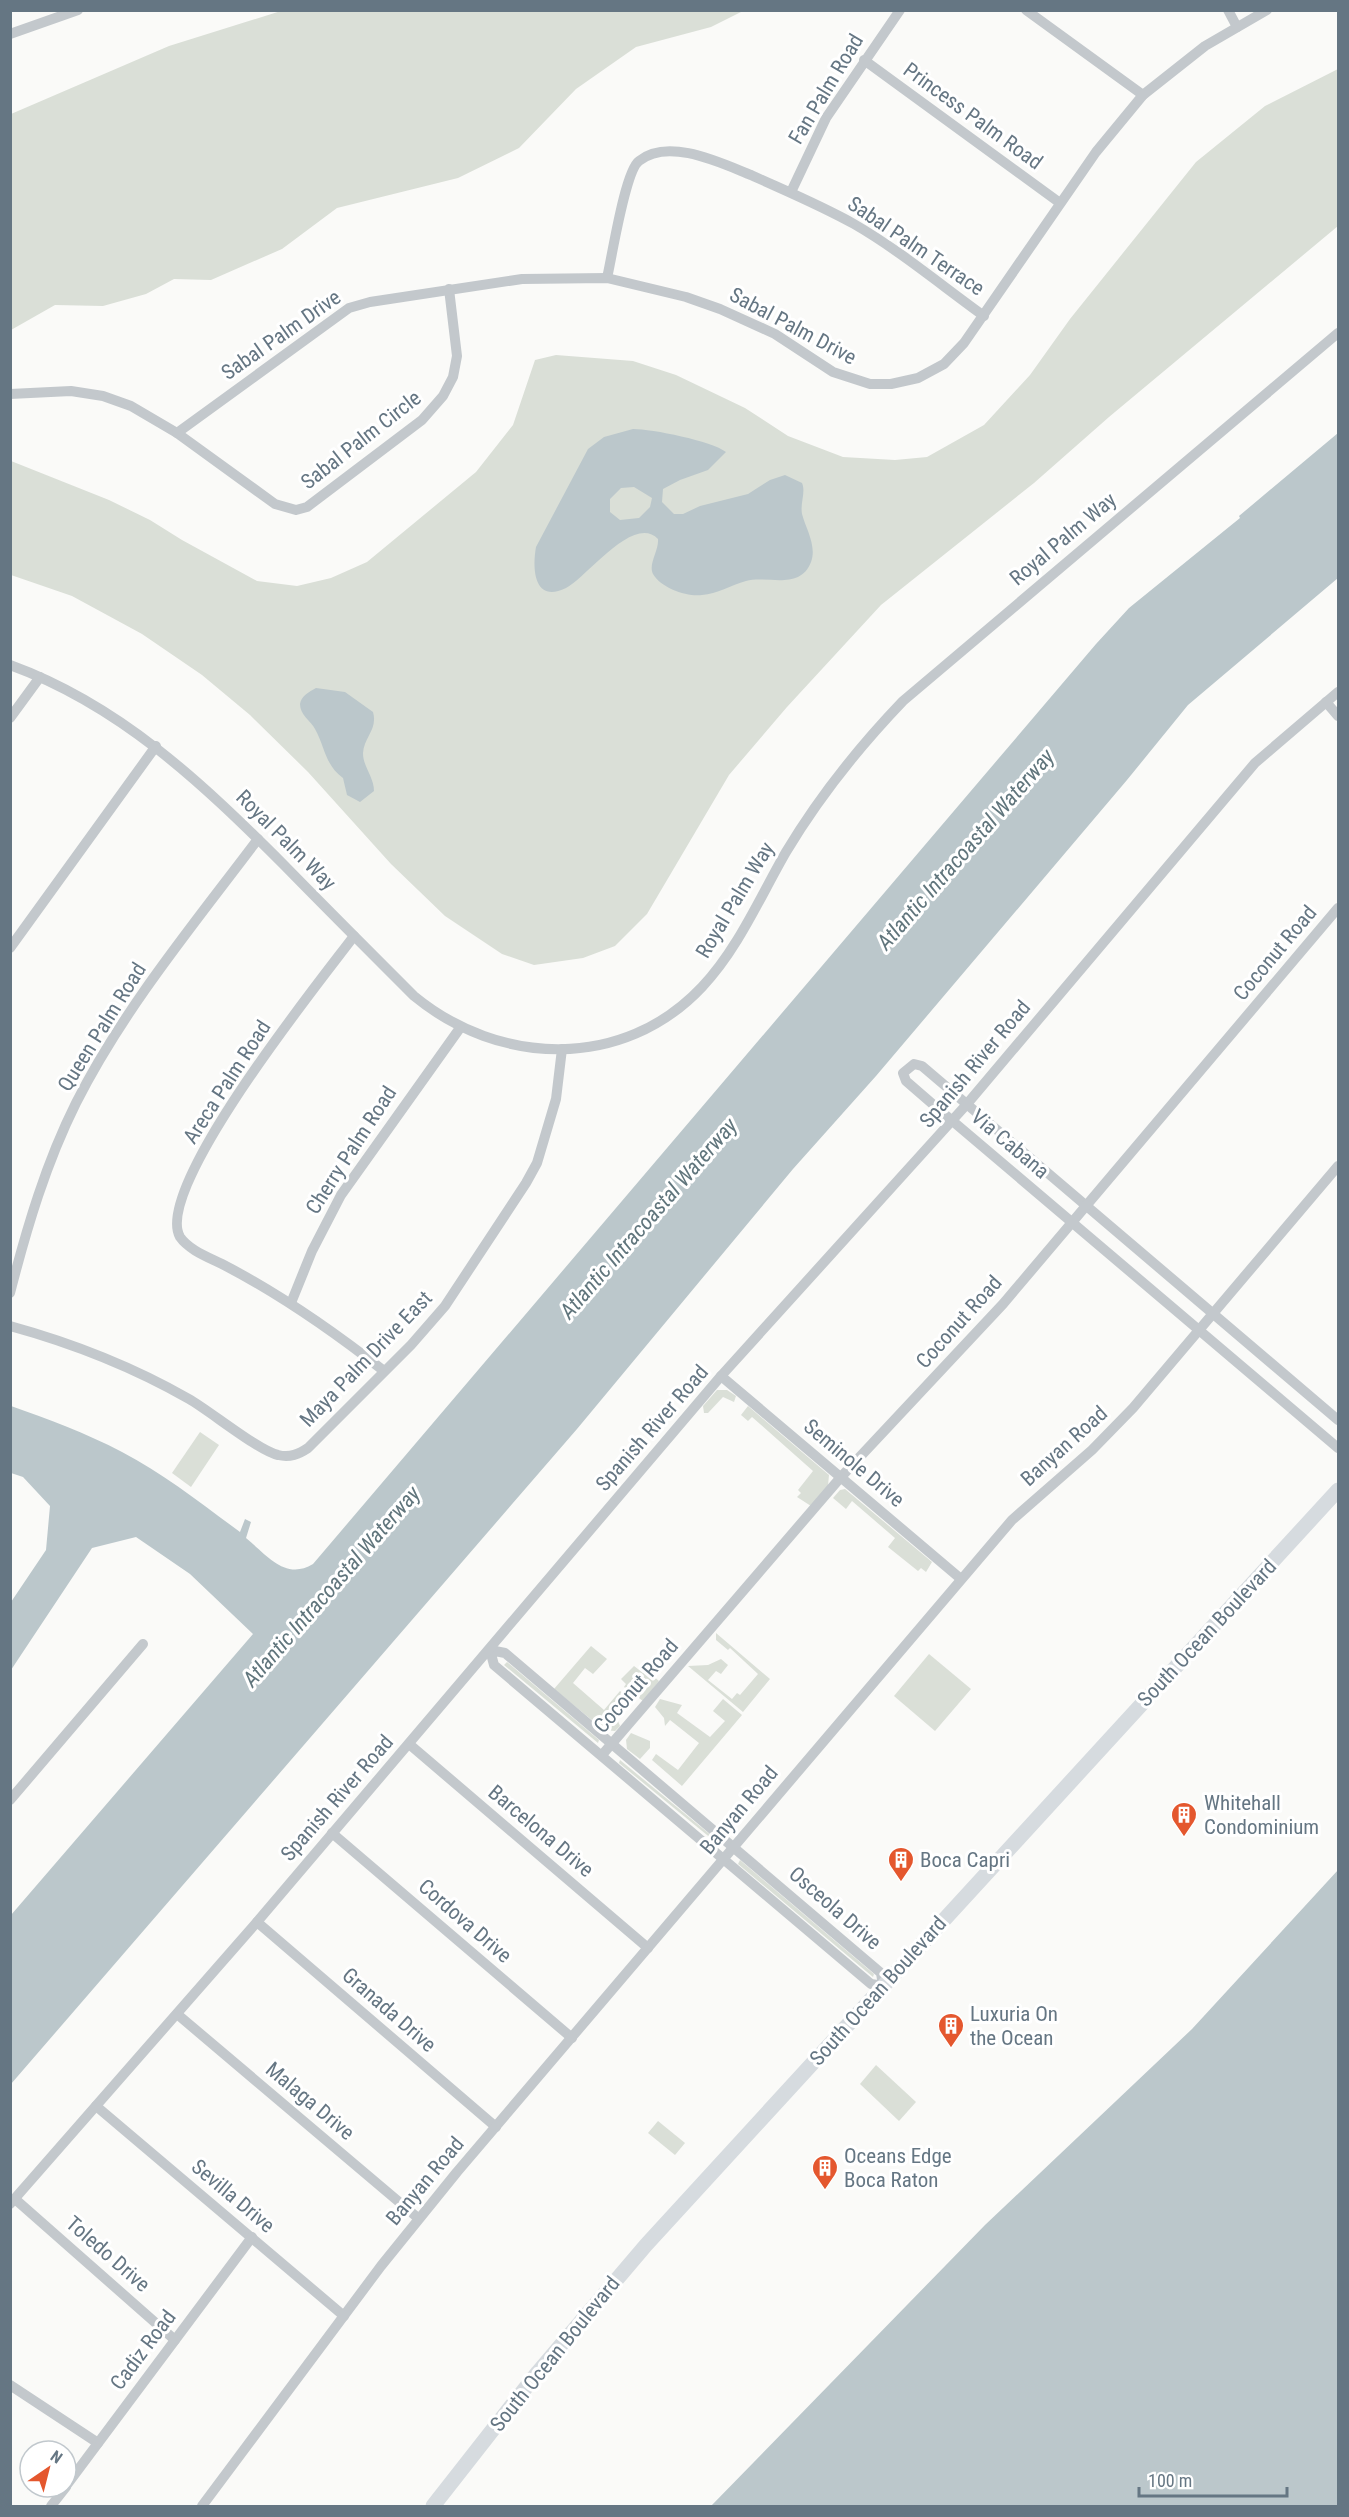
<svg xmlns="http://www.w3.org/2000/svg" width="1349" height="2517" viewBox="0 0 1349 2517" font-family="'Roboto Condensed',sans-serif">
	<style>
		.green { fill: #dadfd7 }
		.water { fill: #bbc7cb; fill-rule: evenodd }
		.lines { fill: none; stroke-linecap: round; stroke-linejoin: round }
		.minor { stroke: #c3c8cc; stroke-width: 10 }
		.secondary { stroke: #d6dbdf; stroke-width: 15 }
		.labels { text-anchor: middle; stroke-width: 6; stroke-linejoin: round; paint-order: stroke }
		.street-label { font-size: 21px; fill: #657683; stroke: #fff }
		.poi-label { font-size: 21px; fill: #657683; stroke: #fff; text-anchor: start }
		.water-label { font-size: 22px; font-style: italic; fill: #60757c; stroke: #fff }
	</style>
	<rect width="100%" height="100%" fill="#fafaf8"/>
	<g class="green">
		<polygon points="284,10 743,10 743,11 711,27 636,47 576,89 519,148 458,178 337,208 282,249 211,280 174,279 146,294 103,306 55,305 11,330 11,114 169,46"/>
		<polygon points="1338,69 1338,226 1109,417 1034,483 881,605 787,707 729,775 647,914 615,946 583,958 534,965 502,954 445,916 391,864 308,772 250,715 202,675 142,634 72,596 11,575 11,461 109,500 150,520 182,540 257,581 297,586 331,578 367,562 476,472 513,425 535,360 556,355 633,361 676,375 745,408 788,436 843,457 895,460 927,457 984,425 1030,375 1070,319 1196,162 1265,106"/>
		<polygon points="717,1390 727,1390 736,1396 734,1402 723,1397 708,1413 704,1413 703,1406"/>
		<polygon points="748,1406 829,1475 828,1486 811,1506 797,1497 801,1493 798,1490 813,1471 752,1417 748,1421 741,1415"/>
		<polygon points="200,1432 219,1445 191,1487 172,1473"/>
		<polygon points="845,1489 932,1562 926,1572 921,1568 918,1571 888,1547 895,1538 852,1501 846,1509 833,1498 840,1490"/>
		<polygon points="716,1633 770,1679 743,1712 688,1666 708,1665 721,1659 728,1665 721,1674 716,1671 708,1680 732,1699 737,1693 740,1695 758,1674 730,1648 728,1650 716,1640"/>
		<polygon points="591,1646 607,1659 593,1674 585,1668 573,1683 604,1710 620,1691 625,1695 614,1711 620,1726 615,1731 604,1730 554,1689"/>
		<polygon points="929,1654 971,1689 935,1731 894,1696"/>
		<polygon points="507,1662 599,1740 598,1743 504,1665"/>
		<polygon points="634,1666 643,1673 646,1670 659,1681 643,1701 624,1687 626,1684 621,1679"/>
		<polygon points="660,1699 682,1705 677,1713 710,1737 725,1721 713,1711 723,1699 742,1715 682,1786 652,1760 656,1754 678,1770 699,1743 670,1720 665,1726 664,1718 655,1707"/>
		<polygon points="631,1733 650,1741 650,1748 640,1759 627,1749 626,1740"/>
		<polygon points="620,1760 718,1841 718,1844 619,1763"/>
		<polygon points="740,1860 874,1974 873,1977 738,1864"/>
		<polygon points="876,2065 916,2102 899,2121 860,2084"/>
		<polygon points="658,2121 685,2143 675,2155 648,2133"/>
	</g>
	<g class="water">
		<path d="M633 429C652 429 712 441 726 452L708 470 680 480 663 489 662 502 674 514H683L700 506 748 494 770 480 785 475 802 483C806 492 800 503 802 514 806 529 817 546 811 562 800 591 767 575 746 581 731 585 717 594 702 595 687 597 661 588 653 574 648 564 659 551 658 539 634 513 586 578 566 588 534 604 532 569 536 547L588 449 604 437ZM634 487 652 498 650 507 639 518 620 520 610 512V499L621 488Z"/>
		<path d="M1338 433V578L1188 705 1127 780 876 1076 793 1169 577 1429 11 2084V1915L253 1634 190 1574 136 1537 92 1548 11 1670V1602L46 1550 50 1506 23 1477 11 1473V1406C48 1419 86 1433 122 1452 164 1474 202 1504 240 1532L245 1519 251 1522 246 1538C266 1554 285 1581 313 1564L1096 644 1129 608 1240 518 1239 516Z"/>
		<path d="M316 688 345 692 373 712C378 729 364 737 363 753 363 767 374 777 374 791L360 802 347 795 343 778C325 765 325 747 315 729 311 721 300 715 300 704 301 696 309 692 316 688Z"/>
		<polygon points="1338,1870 1338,2506 711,2506 985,2225 1192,2029"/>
	</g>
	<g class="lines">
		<g class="minor">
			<polyline points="1026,10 1143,95"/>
			<polyline points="1228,10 1237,27"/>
			<polyline points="10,34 78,10"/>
			<polyline points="864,60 1060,203"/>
			<polyline points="791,192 826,118 900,10"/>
			<path d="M607 278C612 257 625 171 639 161 668 137 721 163 751 175 786 191 820 205 854 224 899 250 941 285 984 316"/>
			<polyline points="10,394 71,391 103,396 131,406 177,433 275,504 296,510 307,507 422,420 443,396 453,377 457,356 449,289"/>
			<polyline points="177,433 349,308 370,302 522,279 607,278 686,297 720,309 775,334 833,372 870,384 891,384 918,378 944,364 964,343 1096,152 1143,95 1205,46 1267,10"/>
			<path d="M10 665C120 705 202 783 283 864 326 908 370 952 414 996 499 1066 623 1071 702 987 738 949 760 897 786 852 819 797 858 748 903 701L1338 333"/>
			<polyline points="1326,702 1338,716"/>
			<polyline points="10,718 40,677"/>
			<path d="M354 936C321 980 152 1189 180 1237 189 1250 208 1257 222 1264 280 1294 333 1331 384 1371"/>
			<polyline points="10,948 156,746"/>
			<path d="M10 1293C27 1227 46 1163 76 1103 124 1008 194 924 258 839"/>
			<polyline points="291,1303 312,1251 341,1195 460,1028"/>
			<path d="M10 1326C72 1343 133 1367 189 1399 210 1411 259 1451 278 1455 290 1458 299 1454 308 1448L411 1345 445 1306 526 1183 537 1163 556 1099 562 1049"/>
			<polyline points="721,1376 961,1579"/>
			<polyline points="1338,1420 922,1066 914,1064 903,1073 906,1081 936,1107 1338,1448"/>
			<polygon points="490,1650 505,1653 881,1973 883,1986 871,1984 494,1665"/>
			<polyline points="409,1744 648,1948"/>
			<polyline points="602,1755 841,1477 1003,1304 1338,908"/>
			<polyline points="10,1800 143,1644"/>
			<polyline points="332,1833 572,2038"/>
			<polyline points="257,1922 496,2127"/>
			<polyline points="177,2014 418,2218"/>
			<polyline points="96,2106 344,2316"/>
			<polyline points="15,2199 175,2340"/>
			<polyline points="10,2204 257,1922 721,1376 967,1104 1255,763 1338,692"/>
			<polyline points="10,2385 98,2443"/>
			<polyline points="66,2486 252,2237"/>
			<polyline points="51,2506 66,2487"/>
			<polyline points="202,2506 381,2266 457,2172 1012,1520 1092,1450 1133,1408 1338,1166"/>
		</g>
		<polyline class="secondary" points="433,2506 538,2372 646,2245 1338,1490"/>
	</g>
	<defs>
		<symbol id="building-pin" viewBox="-11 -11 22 30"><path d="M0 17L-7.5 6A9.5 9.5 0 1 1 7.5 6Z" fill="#e4572e" stroke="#fff"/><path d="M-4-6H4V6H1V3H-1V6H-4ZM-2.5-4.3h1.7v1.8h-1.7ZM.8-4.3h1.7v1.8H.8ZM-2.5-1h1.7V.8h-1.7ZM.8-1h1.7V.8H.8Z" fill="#fff"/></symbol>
	</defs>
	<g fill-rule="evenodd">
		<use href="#building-pin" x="1169" y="1800" width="30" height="40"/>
		<use href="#building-pin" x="886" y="1845" width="30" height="40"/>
		<use href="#building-pin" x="936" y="2011" width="30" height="40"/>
		<use href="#building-pin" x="810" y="2153" width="30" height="40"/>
	</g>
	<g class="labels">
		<g class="street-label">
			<text transform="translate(826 89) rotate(-59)" y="7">Fan Palm Road</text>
			<text transform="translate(973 116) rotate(36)" y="7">Princess Palm Road</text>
			<text transform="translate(916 246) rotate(34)" y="7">Sabal Palm Terrace</text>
			<text transform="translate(793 326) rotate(28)" y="7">Sabal Palm Drive</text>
			<text transform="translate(281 335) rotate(-35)" y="7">Sabal Palm Drive</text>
			<text transform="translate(361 440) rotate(-38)" y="7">Sabal Palm Circle</text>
			<text transform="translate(1063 539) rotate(-40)" y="7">Royal Palm Way</text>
			<text transform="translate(286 840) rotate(45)" y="7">Royal Palm Way</text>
			<text transform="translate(735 900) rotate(-59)" y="7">Royal Palm Way</text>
			<text transform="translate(1275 953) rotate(-50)" y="7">Coconut Road</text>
			<text transform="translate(102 1027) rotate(-58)" y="7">Queen Palm Road</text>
			<text transform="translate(975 1064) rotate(-50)" y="7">Spanish River Road</text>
			<text transform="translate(227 1082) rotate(-57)" y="7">Areca Palm Road</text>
			<text transform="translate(1010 1144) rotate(40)" y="7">Via Cabana</text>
			<text transform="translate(351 1150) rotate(-57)" y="7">Cherry Palm Road</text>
			<text transform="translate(959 1322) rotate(-48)" y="7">Coconut Road</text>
			<text transform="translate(366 1359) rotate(-46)" y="7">Maya Palm Drive East</text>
			<text transform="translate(652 1428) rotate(-49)" y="7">Spanish River Road</text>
			<text transform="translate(1064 1446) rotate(-42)" y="7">Banyan Road</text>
			<text transform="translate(854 1463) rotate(40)" y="7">Seminole Drive</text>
			<text transform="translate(1207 1633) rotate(-47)" y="7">South Ocean Boulevard</text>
			<text transform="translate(636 1686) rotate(-49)" y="7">Coconut Road</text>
			<text transform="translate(337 1798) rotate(-49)" y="7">Spanish River Road</text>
			<text transform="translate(739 1810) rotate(-50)" y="7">Banyan Road</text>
			<text transform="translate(541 1831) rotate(40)" y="7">Barcelona Drive</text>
			<text transform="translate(835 1908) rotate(41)" y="7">Osceola Drive</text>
			<text transform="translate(465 1921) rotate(41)" y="7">Cordova Drive</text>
			<text transform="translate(878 1991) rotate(-48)" y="7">South Ocean Boulevard</text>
			<text transform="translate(389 2010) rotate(41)" y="7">Granada Drive</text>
			<text transform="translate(310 2101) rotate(40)" y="7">Malaga Drive</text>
			<text transform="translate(425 2181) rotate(-50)" y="7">Banyan Road</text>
			<text transform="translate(233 2196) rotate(40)" y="7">Sevilla Drive</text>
			<text transform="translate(108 2254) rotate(41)" y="7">Toledo Drive</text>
			<text transform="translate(143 2350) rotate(-53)" y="7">Cadiz Road</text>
			<text transform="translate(555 2354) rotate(-51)" y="7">South Ocean Boulevard</text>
		</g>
		<g class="poi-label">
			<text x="1204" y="1810">Whitehall<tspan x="1204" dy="24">Condominium</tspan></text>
			<text x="920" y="1867">Boca Capri</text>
			<text x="970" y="2021">Luxuria On<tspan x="970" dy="24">the Ocean</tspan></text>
			<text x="844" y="2163">Oceans Edge<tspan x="844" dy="24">Boca Raton</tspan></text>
		</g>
		<g class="water-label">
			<text transform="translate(965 849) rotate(-49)" y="8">Atlantic Intracoastal Waterway</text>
			<text transform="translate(648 1218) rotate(-49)" y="8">Atlantic Intracoastal Waterway</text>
			<text transform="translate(331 1586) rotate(-49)" y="8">Atlantic Intracoastal Waterway</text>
		</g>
	</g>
	<rect width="1349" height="2517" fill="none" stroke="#657683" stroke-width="24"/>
	<g transform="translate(48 2469) rotate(35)"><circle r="28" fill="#ffffff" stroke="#c1c8cd" stroke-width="1.5"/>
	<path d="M0-4.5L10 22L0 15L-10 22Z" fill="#e4572e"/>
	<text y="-9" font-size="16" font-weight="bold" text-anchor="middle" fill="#657683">N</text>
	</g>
	<path d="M1139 2487v9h148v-9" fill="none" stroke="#657683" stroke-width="3"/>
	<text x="1148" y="2487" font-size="18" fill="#657683" stroke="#ffffff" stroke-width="4.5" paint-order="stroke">100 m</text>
</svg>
